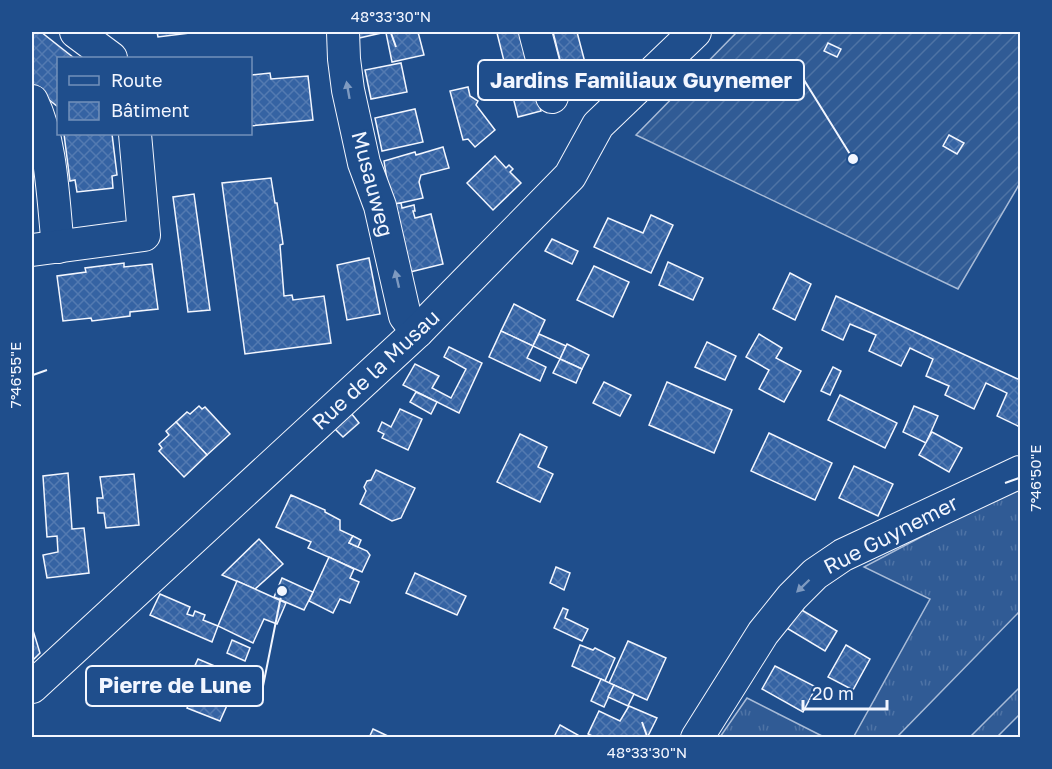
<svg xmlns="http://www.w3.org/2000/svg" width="1052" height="769" viewBox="0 0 1052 769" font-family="'Golos Text',sans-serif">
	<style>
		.grass { fill: url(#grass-tufts); stroke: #a8bbd7; stroke-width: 1.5 }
		.garden { fill: url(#garden-furrows); stroke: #a8bbd7; stroke-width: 1.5 }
		.building { fill: url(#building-cross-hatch); stroke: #f2f6ff; stroke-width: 1.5 }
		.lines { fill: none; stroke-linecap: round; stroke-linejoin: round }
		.minor-casing { stroke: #f2f6ff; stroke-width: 34 }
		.minor { stroke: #1f4e8c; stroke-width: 32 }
		.oneway { fill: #7e9ac0 }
		.ticks { fill: none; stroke: #f2f6ff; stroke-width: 2 }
		.labels { text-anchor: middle; stroke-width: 4.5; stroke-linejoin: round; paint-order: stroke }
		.street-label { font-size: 21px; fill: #f2f6ff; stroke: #1f4e8c }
		.leader { fill: none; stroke: #f2f6ff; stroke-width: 2 }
		.callout-dot { fill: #f2f6ff; stroke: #1f4e8c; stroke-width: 2 }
		.callout { fill: #1f4e8c; stroke: #f2f6ff; stroke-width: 2 }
		.callout-label { font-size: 22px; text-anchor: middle; font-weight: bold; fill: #f2f6ff }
		.neatline { fill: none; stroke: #f2f6ff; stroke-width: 2 }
		.ticks-label { font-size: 15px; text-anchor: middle; fill: #f2f6ff }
	</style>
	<defs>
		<pattern id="grass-tufts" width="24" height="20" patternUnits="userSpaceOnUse" patternTransform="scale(1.5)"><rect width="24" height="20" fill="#305b95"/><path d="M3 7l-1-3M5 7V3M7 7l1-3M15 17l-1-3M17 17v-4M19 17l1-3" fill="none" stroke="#4e73a5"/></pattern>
		<pattern id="garden-furrows" width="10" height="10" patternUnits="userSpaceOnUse" patternTransform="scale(1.5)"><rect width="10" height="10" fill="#305b95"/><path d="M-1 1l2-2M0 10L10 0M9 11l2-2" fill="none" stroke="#4e73a5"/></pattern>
		<pattern id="building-cross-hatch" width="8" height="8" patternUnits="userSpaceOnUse" patternTransform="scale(1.5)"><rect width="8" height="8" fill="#3563a3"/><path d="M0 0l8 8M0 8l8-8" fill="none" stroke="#537ab1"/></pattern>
	</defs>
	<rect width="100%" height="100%" fill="#1f4e8c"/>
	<g class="grass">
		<polygon points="1020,485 1020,611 897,737 853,738 930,599 864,567"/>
		<polygon points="1020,687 1020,714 997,737 970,737"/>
		<polygon points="747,698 824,737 720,737"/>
	</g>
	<polygon class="garden" points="737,32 1020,32 1020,183 958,289 636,135"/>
	<g class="building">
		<polygon points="32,32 41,32 74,58 58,58 58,107 32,86"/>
		<polygon points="157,32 198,32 158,37"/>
		<polygon points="358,32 386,32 359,38"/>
		<polygon points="393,32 418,32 424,55 392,62 386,33"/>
		<polygon points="503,32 521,32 541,111 518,117 497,33"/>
		<polygon points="553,32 577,32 588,74 565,80"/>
		<polygon points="828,43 841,49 837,57 824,51"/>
		<polygon points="401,63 407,92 371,99 365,70"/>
		<polygon points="270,73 271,79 308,76 313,120 250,126 251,75"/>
		<polygon points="468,87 470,96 478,101 476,105 495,130 475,147 468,139 463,140 450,91"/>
		<polygon points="415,109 423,142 382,151 375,118"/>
		<polygon points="64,134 112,134 117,175 112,176 113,188 77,192 75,180 70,181"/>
		<polygon points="949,135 964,143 957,154 943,146"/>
		<polygon points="443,147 449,168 421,175 419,182 423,198 391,205 384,161 415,152 416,155"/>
		<polygon points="495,156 506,168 509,165 513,169 510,172 521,183 493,210 467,183"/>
		<polygon points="271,178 275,203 277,203 283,244 280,245 284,296 292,295 293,300 324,296 331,343 245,354 222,183"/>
		<polygon points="194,194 210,310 188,312 173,197"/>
		<polygon points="401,203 402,208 414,205 415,211 413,211 415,218 431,214 443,264 410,272 393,204"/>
		<polygon points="651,215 673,225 651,273 594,247 608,218 643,233"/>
		<polygon points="552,239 578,251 572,264 545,251"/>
		<polygon points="369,258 380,314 347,320 337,265"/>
		<polygon points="668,262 703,278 693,300 659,285"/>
		<polygon points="124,263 124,267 152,264 158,309 130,312 130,316 92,321 91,318 63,321 57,276 86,272 85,268"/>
		<polygon points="594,266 629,282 613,317 577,300"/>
		<polygon points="790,273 811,284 795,320 773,309"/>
		<polygon points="836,296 1020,380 1020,427 997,416 1007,393 986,383 974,409 945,395 949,386 926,376 933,359 910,348 901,366 869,351 876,335 850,324 843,340 822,330"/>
		<polygon points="514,304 545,320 533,346 501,331"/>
		<polygon points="501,331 533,346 527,358 546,367 540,381 489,357"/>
		<polygon points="539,334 566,346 560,359 533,346"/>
		<polygon points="759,334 782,348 776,358 801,371 784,402 759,389 769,370 746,357"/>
		<polygon points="707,342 736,356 725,380 695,367"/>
		<polygon points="567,344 589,355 582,369 560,359"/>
		<polygon points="449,347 482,363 459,413 403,385 415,364 439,376 432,388 451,398 466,369 444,357"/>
		<polygon points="560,359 582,369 576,383 553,373"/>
		<polygon points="833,367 841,371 830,395 821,391"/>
		<polygon points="604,382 631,395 620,416 593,403"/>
		<polygon points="667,382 732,410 714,453 649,425"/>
		<polygon points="416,392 437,402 431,414 410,402"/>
		<polygon points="840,395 897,423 885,448 828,420"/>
		<polygon points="199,406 202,409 205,407 230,434 207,455 176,422 187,412 190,414"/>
		<polygon points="914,406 938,416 926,443 903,432"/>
		<polygon points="400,409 422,419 408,450 382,438 384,434 378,431 382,422 391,427"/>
		<polygon points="351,413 359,423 343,437 334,428"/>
		<polygon points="176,422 207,455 184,477 159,451 162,448 159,444 169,435 166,431"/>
		<polygon points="932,432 962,448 949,472 919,455"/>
		<polygon points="769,433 832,463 815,500 751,471"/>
		<polygon points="520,434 547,447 538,467 553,474 540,502 497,482"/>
		<polygon points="854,466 893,484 878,516 839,498"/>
		<polygon points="376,470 415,488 401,518 392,521 360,504 366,491 364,487 367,481 371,480"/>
		<polygon points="68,473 72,529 84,528 89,573 47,578 43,555 58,552 57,536 47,537 43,476"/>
		<polygon points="134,474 139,525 106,528 104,513 98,513 97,498 103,498 100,477"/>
		<polygon points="291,495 325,510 325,512 340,520 340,530 353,536 349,543 367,551 370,555 362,572 308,548 311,542 276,527"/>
		<polygon points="353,536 361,540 358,547 349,543"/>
		<polygon points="259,539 283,564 255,589 222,575"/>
		<polygon points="329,557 354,569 350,578 359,582 350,603 340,599 333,613 309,601"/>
		<polygon points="556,567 570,573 564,590 550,583"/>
		<polygon points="415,573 466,596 457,615 406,593"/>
		<polygon points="282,578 313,592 304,610 274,597"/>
		<polygon points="237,581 286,603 277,624 264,619 253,643 218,626"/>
		<polygon points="160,594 190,607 187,614 193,616 195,611 205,615 203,620 218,626 212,642 150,615"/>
		<polygon points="563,608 568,610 565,618 588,629 582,641 554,628"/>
		<polygon points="800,609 837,631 825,651 785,627"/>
		<polygon points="32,627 40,653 32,661"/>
		<polygon points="232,640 250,648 245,661 227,653"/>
		<polygon points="628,641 666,658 647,700 609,683"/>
		<polygon points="580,645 593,650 595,648 615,658 605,681 572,666"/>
		<polygon points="846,645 870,659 853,690 828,677"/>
		<polygon points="198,659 243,678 237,693 233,692 220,721 187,708 200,676 192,672"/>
		<polygon points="775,666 816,687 803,712 762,689"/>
		<polygon points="601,679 614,685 604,707 591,701"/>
		<polygon points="614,685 634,694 628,706 608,697"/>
		<polygon points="629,706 657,718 647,738 596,738 588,734 599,711 620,721"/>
		<polygon points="560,725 578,735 577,738 559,738 555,735"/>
		<polygon points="373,729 392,738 369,738"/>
	</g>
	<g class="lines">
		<defs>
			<g id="minor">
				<polyline points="76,32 111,58"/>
				<polyline points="343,32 344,59 348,90 364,163 380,206 405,316 417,332"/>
				<polyline points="535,32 552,97"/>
				<path d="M32 101C52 142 53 201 58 247"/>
				<polyline points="32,250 144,235 135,134"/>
				<polyline points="32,687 417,332 570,176 598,125 695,32"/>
				<polyline points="697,738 763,633 792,597 815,574 843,555 1020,472"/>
			</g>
		</defs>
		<use href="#minor" class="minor-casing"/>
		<use href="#minor" class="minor"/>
	</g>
	<defs><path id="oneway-solid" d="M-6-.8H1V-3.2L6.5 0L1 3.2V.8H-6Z" transform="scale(1.5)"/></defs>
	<g class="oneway">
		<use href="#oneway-solid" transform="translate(348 90) rotate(-100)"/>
		<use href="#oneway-solid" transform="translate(397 279) rotate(-103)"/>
		<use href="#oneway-solid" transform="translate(803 586) rotate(136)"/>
	</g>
	<path class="ticks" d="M391 33 396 47M33 375 47 370M1005 483 1019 478M642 722 647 736"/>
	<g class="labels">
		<g class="street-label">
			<text transform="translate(372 184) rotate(75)" y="7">Musauweg</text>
			<text transform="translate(376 370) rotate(-43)" y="7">Rue de la Musau</text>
			<text transform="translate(891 535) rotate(-27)" y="7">Rue Guynemer</text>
		</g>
	</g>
	<path class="leader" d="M853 159L804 80M282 591L263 686"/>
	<g class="callout-dot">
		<circle cx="853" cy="159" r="6"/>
		<circle cx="282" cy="591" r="6"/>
	</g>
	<g class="callout">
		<rect x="478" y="60" width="326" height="40" rx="6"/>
		<rect x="86" y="666" width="177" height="40" rx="6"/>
	</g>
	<g class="callout-label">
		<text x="641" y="88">Jardins Familiaux Guynemer</text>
		<text x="175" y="693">Pierre de Lune</text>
	</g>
	<rect width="1052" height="769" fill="none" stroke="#1f4e8c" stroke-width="66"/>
	<rect x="57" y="57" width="195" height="78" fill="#1f4e8c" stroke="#7391ba" stroke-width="1.5"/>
	<rect x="69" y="76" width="30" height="9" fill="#1f4e8c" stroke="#7391ba" stroke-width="1.5"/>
	<text x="111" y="87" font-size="18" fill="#f2f6ff">Route</text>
	<rect x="69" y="102" width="30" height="18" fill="url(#building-cross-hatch)" stroke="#7391ba" stroke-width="1.5"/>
	<text x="111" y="117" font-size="18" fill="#f2f6ff">Bâtiment</text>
	<path d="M803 700v9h84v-9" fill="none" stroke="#f2f6ff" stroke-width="3"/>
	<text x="812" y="700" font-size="18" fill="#f2f6ff" stroke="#1f4e8c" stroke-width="4.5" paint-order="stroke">20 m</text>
	<rect x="33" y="33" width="986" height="703" class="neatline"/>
	<g class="ticks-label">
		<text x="391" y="22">48°33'30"N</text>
		<text transform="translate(16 375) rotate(-90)" y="5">7°46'55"E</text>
		<text transform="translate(1036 478) rotate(-90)" y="5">7°46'50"E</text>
		<text x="647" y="758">48°33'30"N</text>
	</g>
</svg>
